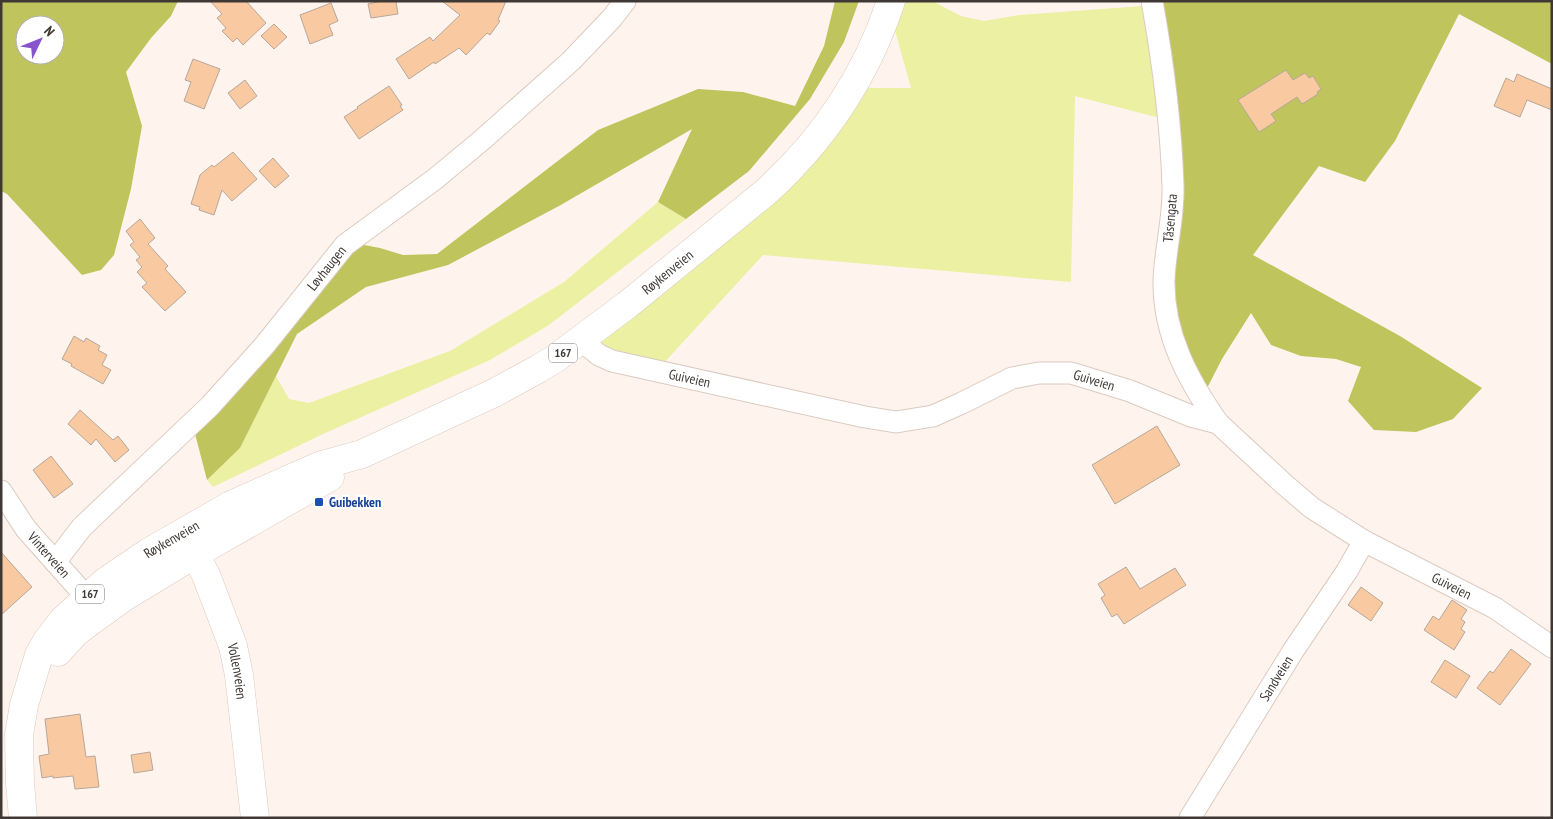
<svg xmlns="http://www.w3.org/2000/svg" width="1553" height="819" viewBox="0 0 1553 819" font-family="'PT Sans Narrow',sans-serif">
	<style>
		.green { fill: #ebf0a3 }
		.forest { fill: #c0c45c; fill-rule: evenodd }
		.building { fill: #f9caa1; stroke: #b6a79b }
		.lines { fill: none; stroke-linecap: round; stroke-linejoin: round }
		.street-casing { stroke: #dccac0; stroke-width: 23 }
		.secondary-casing { stroke: #dccac0; stroke-width: 29 }
		.primary-casing { stroke: #dccac0; stroke-width: 29 }
		.street { stroke: #fff; stroke-width: 21 }
		.secondary { stroke: #fff; stroke-width: 28 }
		.primary { stroke: #fff; stroke-width: 28 }
		.transit-dot { fill: #1a4fb4; stroke: #fff; stroke-width: 2 }
		.labels { text-anchor: middle; stroke-width: 4.5; stroke-linejoin: round; paint-order: stroke }
		.shield { fill: #fff; stroke: #797471; stroke-width: 1 }
		.shield-label { font-size: 12px; font-weight: bold; fill: #3f3834 }
		.street-label { font-size: 14px; fill: #3f3834; stroke: #fff }
		.transit-label { font-size: 14px; font-weight: bold; fill: #164399; stroke: #fff; text-anchor: start }
	</style>
	<rect width="100%" height="100%" fill="#fff4ed"/>
	<g class="green">
		<polygon points="903,1 932,1 961,16 984,21 1019,15 1143,6 1160,118 1075,96 1071,282 763,255 662,365 595,345 865,88 911,88 894,27"/>
		<polygon points="658,202 686,219 549,325 490,360 323,434 213,487 207,480 240,448 276,376 289,399 309,403 450,351 564,282"/>
	</g>
	<g class="forest">
		<path d="M1 1H178L171 16 151 38 126 72 142 126 131 189 114 255 101 270 82 275 7 194 1 191ZM25 25H55V55H25Z"/>
		<polygon points="835,1 859,1 844,42 810,99 749,171 686,219 658,202 692,129 559,206 448,265 366,287 297,334 240,448 207,480 193,426 359,244 380,248 403,255 437,254 598,130 698,89 743,92 795,106 824,46"/>
		<polygon points="1148,1 1552,1 1552,64 1459,14 1395,141 1365,182 1319,166 1253,255 1400,336 1482,388 1453,419 1416,432 1374,430 1348,401 1361,367 1336,359 1301,356 1271,345 1251,313 1222,359 1202,398 1166,307 1170,171"/>
	</g>
	<g class="building">
		<polygon points="210,1 246,1 266,23 243,45 237,38 233,42 222,31 226,28 217,18 222,14"/>
		<polygon points="382,1 396,1 398,14 371,18 368,4"/>
		<polygon points="442,1 506,1 498,20 500,21 490,35 487,33 466,55 459,48 435,64 434,62 409,79 396,59 430,37 433,41 460,15"/>
		<polygon points="331,3 338,21 329,25 333,35 310,44 300,15"/>
		<polygon points="274,24 287,37 274,49 261,36"/>
		<polygon points="193,59 220,69 204,109 184,101 191,82 185,80"/>
		<polygon points="1286,70 1293,80 1305,73 1309,78 1313,76 1321,89 1317,92 1318,94 1302,104 1297,97 1271,114 1276,121 1259,132 1238,100"/>
		<polygon points="1517,74 1552,89 1552,110 1527,100 1520,117 1494,106 1506,78 1514,82"/>
		<polygon points="245,80 257,96 240,109 228,93"/>
		<polygon points="389,86 402,105 400,106 403,110 359,139 344,117 358,108 357,107"/>
		<polygon points="233,152 257,179 232,201 222,190 214,215 199,210 200,207 191,204 200,175 212,165 214,167"/>
		<polygon points="273,158 289,176 275,188 259,171"/>
		<polygon points="140,219 155,238 148,244 168,266 165,269 186,292 165,311 142,287 147,283 137,272 142,267 136,260 140,257 130,245 134,242 126,231"/>
		<polygon points="74,336 84,342 86,338 100,346 98,350 107,355 102,365 111,370 103,384 71,366 72,364 62,359"/>
		<polygon points="80,410 113,440 118,436 129,450 115,462 96,439 91,445 68,424"/>
		<polygon points="1157,426 1180,465 1115,504 1092,465"/>
		<polygon points="51,456 73,484 54,498 33,470"/>
		<polygon points="1,552 32,587 1,615"/>
		<polygon points="1126,567 1140,589 1175,568 1186,585 1124,624 1117,614 1112,617 1101,598 1105,595 1098,584"/>
		<polygon points="1361,587 1383,603 1371,621 1348,605"/>
		<polygon points="1452,600 1467,610 1461,619 1465,622 1461,629 1465,632 1454,650 1424,630 1433,616 1439,620"/>
		<polygon points="1511,649 1531,664 1500,705 1477,688 1490,671 1493,673"/>
		<polygon points="1445,660 1470,676 1456,698 1431,682"/>
		<polygon points="80,714 86,757 95,756 99,787 75,789 73,776 53,778 53,776 42,778 39,756 49,754 45,719"/>
		<polygon points="150,752 153,770 134,773 131,755"/>
	</g>
	<g class="lines">
		<defs>
			<g id="street">
				<path d="M1152 1C1163 62 1171 124 1173 186 1174 218 1165 249 1164 280 1163 334 1188 380 1218 423"/>
				<path id="s1" d="M580 340 599 355 612 361 865 417 896 422 933 416 962 403 1012 378 1039 373H1071L1130 391 1191 416 1218 423 1285 485 1312 508 1364 541 1495 608 1552 647"/>
				<path id="s2" d="M1 491 26 529 98 610"/>
				<path id="s3" d="M55 562 82 527 210 406 264 346 345 245 435 179 482 140 571 61 612 18 625 1"/>
				<path id="s4" d="M1190 818 1293 651 1347 571 1364 541"/>
			</g>
			<g id="secondary">
				<path id="s5" d="M184 534 206 575 233 646 239 675 255 818"/>
			</g>
			<g id="primary">
				<polyline points="58,652 76,632 124,597 195,554 330,477"/>
				<path id="s6" d="M23 818 20 783 19 735 24 705 39 655 47 641 63 620 106 581 149 552 231 505 319 466 362 454 494 393 538 369 556 358 627 305 767 191C824 139 867 74 891 1"/>
			</g>
		</defs>
		<use href="#street" class="street-casing"/>
		<use href="#secondary" class="secondary-casing"/>
		<use href="#primary" class="primary-casing"/>
		<use href="#street" class="street"/>
		<use href="#secondary" class="secondary"/>
		<use href="#primary" class="primary"/>
	</g>
	<rect class="transit-dot" x="314" y="497" width="10" height="10" rx="2.5"/>
	<g class="labels">
		<g class="shield">
			<rect x="549" y="343.5" width="28" height="19" rx="4"/>
			<rect x="76" y="584.5" width="28" height="19" rx="4"/>
		</g>
		<g class="shield-label">
			<text x="563" y="357">167</text>
			<text x="90" y="598">167</text>
		</g>
		<g class="street-label">
			<text transform="translate(1170 218) rotate(-85)" y="5">Tåsengata</text>
			<text dy="5" stroke="none"><textPath href="#s3" startOffset="401">Løvhaugen</textPath></text>
			<text dy="5" stroke="none"><textPath href="#s6" startOffset="911">Røykenveien</textPath></text>
			<text dy="5" stroke="none"><textPath href="#s1" startOffset="118">Guiveien</textPath></text>
			<text dy="5" stroke="none"><textPath href="#s1" startOffset="538">Guiveien</textPath></text>
			<text dy="5" stroke="none"><textPath href="#s6" startOffset="344">Røykenveien</textPath></text>
			<text dy="5" stroke="none"><textPath href="#s2" startOffset="80">Vinterveien</textPath></text>
			<text dy="5" stroke="none"><textPath href="#s1" startOffset="956">Guiveien</textPath></text>
			<text dy="5" stroke="none"><textPath href="#s5" startOffset="148">Vollenveien</textPath></text>
			<text dy="5" stroke="none"><textPath href="#s4" startOffset="164">Sandveien</textPath></text>
		</g>
		<g class="transit-label">
			<text x="329" y="507">Guibekken</text>
		</g>
	</g>
	<rect width="1553" height="819" fill="none" stroke="#3f3834" stroke-width="5"/>
	<g transform="translate(40 40) rotate(47)"><circle r="24" fill="#ffffff" stroke="#b2afae"/>
	<path d="M0-4L9 19L0 12L-9 19Z" fill="#8854cc"/>
	<text y="-8" font-size="14" font-weight="bold" text-anchor="middle" fill="#3f3834">N</text>
	</g>
</svg>
